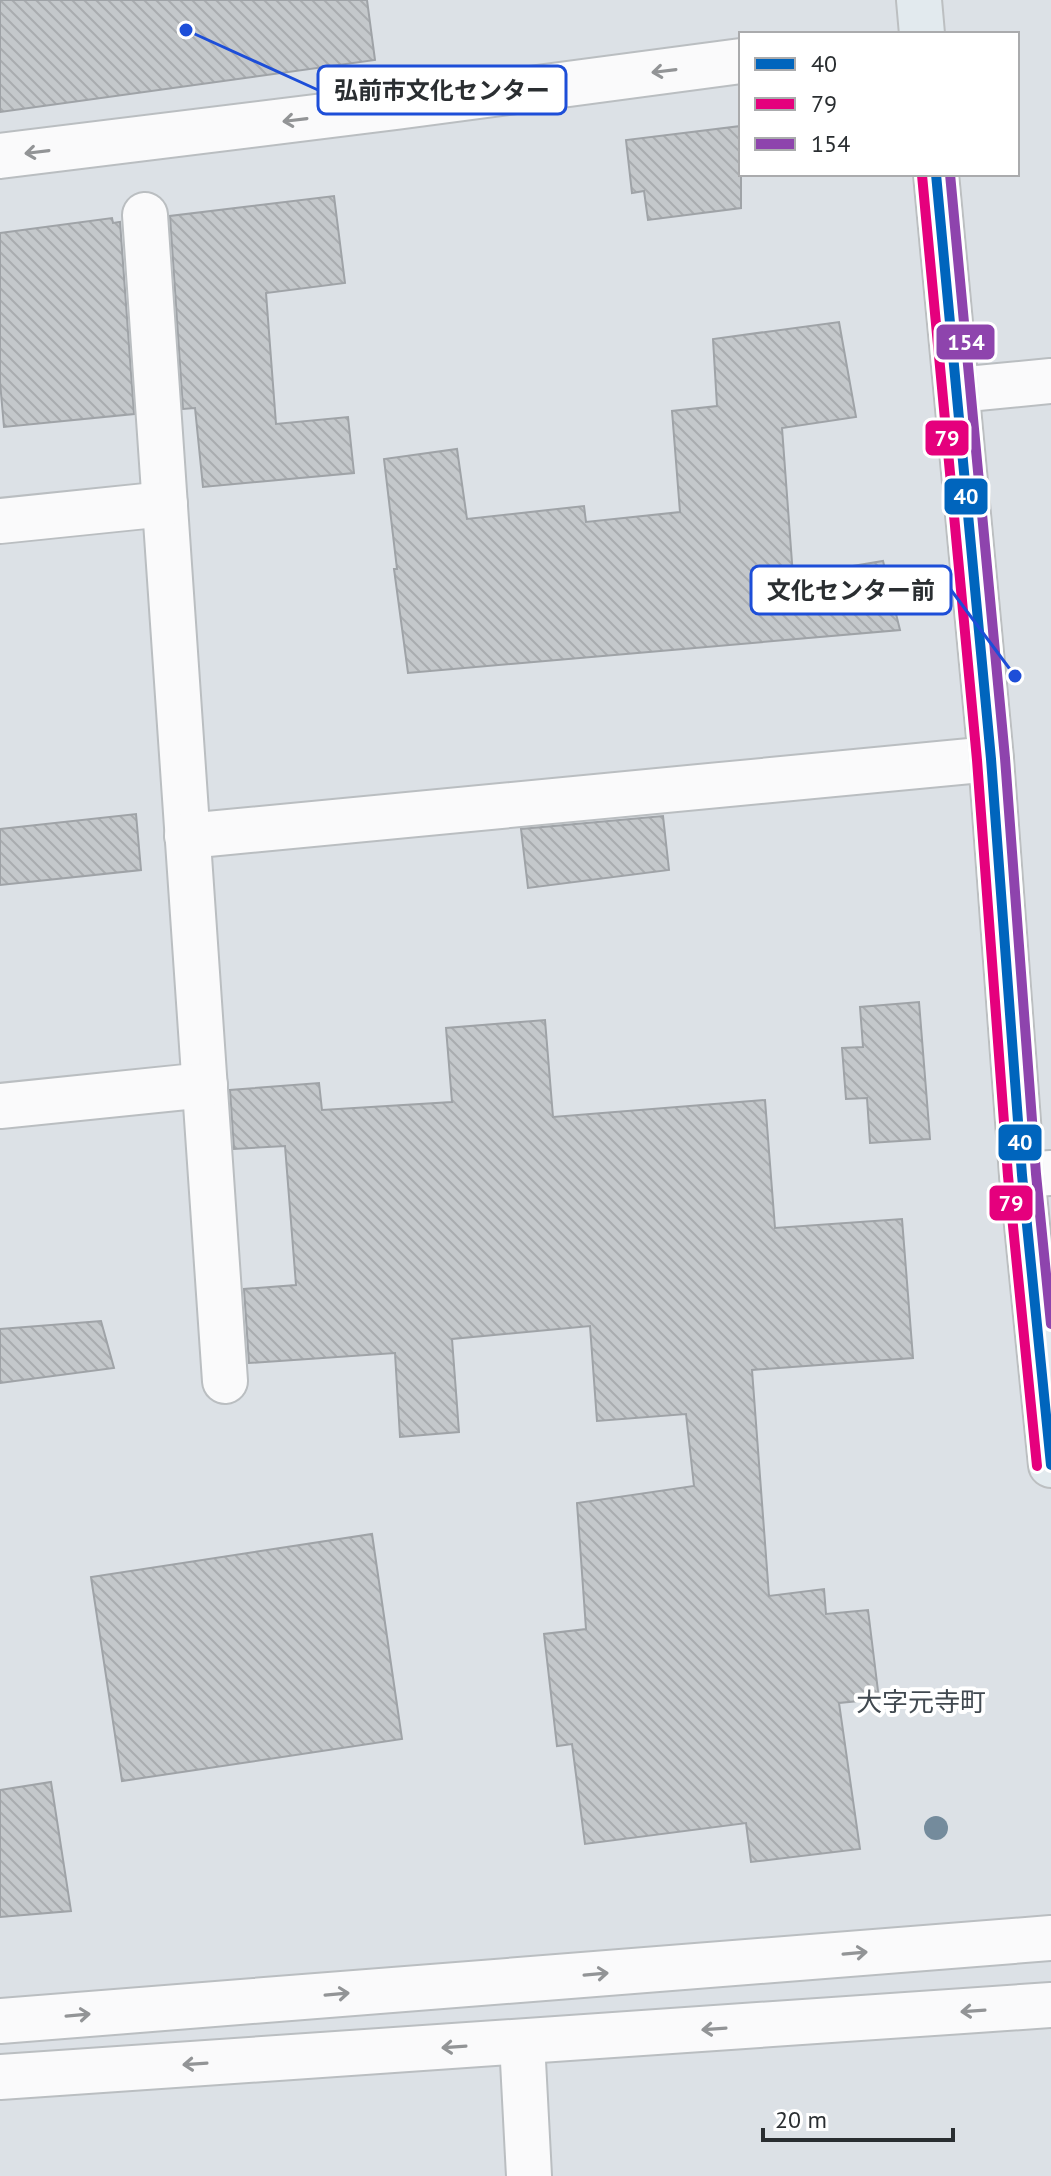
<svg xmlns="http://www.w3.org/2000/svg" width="1051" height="2176" viewBox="0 0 1051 2176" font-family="'PT Sans','Noto Sans JP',sans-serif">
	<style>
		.building { fill: url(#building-back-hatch); stroke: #9fa3a7; stroke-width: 2 }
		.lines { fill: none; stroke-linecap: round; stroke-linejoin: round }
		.minor-casing { stroke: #babec1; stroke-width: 48 }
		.major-casing { stroke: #bcbfc1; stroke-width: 48 }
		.minor { stroke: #fafafb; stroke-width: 44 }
		.major { stroke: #e2eaee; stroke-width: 44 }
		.bus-1-casing { stroke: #fff; stroke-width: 16 }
		.bus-2-casing { stroke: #fff; stroke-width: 16 }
		.bus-3-casing { stroke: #fff; stroke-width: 16 }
		.bus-1 { stroke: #0065bd; stroke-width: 10 }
		.bus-2 { stroke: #e5007d; stroke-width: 10 }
		.bus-3 { stroke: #8e44ad; stroke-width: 10 }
		.tree { fill: #748b9c }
		.oneway { stroke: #929496 }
		.labels { text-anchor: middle; stroke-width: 8; stroke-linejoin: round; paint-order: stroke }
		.quarter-label { font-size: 26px; fill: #414950; stroke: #fff }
		.leader { fill: none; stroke: #1d4ed8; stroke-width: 3 }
		.callout-dot { fill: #1d4ed8; stroke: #fff; stroke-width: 3 }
		.callout { fill: #fff; stroke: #1d4ed8; stroke-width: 3 }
		.callout-label { font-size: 24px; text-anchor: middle; font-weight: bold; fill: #2a2e31 }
		.line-badge { stroke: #fff; stroke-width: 3 }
		.badge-label { font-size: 22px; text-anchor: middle; font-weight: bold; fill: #fff }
	</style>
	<defs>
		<pattern id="building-back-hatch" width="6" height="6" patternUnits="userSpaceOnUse" patternTransform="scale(2)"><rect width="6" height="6" fill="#c4c8cb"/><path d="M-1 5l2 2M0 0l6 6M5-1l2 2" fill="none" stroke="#a9acaf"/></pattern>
	</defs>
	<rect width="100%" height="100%" fill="#dce1e6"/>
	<g class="building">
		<polygon points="0,0 367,0 375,60 0,112"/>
		<polygon points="741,126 741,208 648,220 644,191 632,193 626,140"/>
		<polygon points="334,196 345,283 266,293 276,424 348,417 354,473 203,487 195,408 183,409 170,216"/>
		<polygon points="112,218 113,223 120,222 134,414 4,427 0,382 0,233"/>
		<polygon points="839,322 856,417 782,428 793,576 883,561 900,630 408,673 394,569 397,569 384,459 457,449 467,519 584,506 586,522 680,512 672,411 717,406 713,339"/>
		<polygon points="136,814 141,870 0,885 0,829"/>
		<polygon points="663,816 669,870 528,888 521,829"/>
		<polygon points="919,1002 930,1139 870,1143 867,1098 846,1099 842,1048 863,1047 860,1007"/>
		<polygon points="545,1020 553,1117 765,1100 775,1228 902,1219 913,1358 752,1370 769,1596 824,1589 826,1614 868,1610 879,1699 839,1703 860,1849 751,1862 746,1823 585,1844 572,1744 557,1746 544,1634 586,1629 577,1503 694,1486 686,1414 597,1421 590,1326 452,1339 459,1432 400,1437 395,1353 249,1363 244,1289 296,1285 285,1146 234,1149 230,1090 319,1083 322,1110 452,1102 446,1028"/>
		<polygon points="101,1321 114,1368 0,1383 0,1329"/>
		<polygon points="372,1534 402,1739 122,1781 91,1577"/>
		<polygon points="51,1782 71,1911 0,1917 0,1790"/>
	</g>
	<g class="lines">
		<defs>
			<g id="minor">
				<polyline points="0,156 396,107 741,61"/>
				<polyline points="145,215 225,1381"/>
				<polyline points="957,390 1051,381"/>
				<polyline points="0,521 165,504"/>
				<polyline points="187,836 991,759"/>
				<polyline points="0,1106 205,1085"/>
				<polyline points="1022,1175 1051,1173"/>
				<polyline points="0,2021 1051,1938"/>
				<polyline points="522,2042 529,2176"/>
				<polyline points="0,2077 1051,2005"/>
			</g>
			<g id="major">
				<polyline points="919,0 922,34"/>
				<polyline points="936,174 991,759 1022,1175 1051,1465"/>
			</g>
		</defs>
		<use href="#minor" class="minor-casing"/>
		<use href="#major" class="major-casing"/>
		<use href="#minor" class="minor"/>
		<use href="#major" class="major"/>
		<defs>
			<polyline id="bus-1" points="936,174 991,759 1022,1175 1051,1465"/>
			<polyline id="bus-2" points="922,175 977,760 1008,1176 1037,1466"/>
			<polyline id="bus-3" points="950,174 1005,758 1036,1174 1051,1324"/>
		</defs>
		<use href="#bus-1" class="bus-1-casing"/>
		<use href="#bus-2" class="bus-2-casing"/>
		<use href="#bus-3" class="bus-3-casing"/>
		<use href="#bus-1" class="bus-1"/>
		<use href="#bus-2" class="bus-2"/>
		<use href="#bus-3" class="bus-3"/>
	</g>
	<circle class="tree" cx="936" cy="1828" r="12"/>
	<defs><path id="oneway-shaft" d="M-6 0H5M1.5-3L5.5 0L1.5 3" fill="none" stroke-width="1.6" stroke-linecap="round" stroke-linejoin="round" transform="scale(2)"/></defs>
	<g class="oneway">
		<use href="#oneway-shaft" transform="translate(664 71) rotate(173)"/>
		<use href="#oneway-shaft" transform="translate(295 120) rotate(173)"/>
		<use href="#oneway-shaft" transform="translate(37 152) rotate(173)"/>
		<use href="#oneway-shaft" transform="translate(855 1953) rotate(-5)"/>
		<use href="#oneway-shaft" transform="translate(596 1974) rotate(-5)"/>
		<use href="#oneway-shaft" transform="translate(337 1994) rotate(-5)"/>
		<use href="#oneway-shaft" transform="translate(973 2011) rotate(176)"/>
		<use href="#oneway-shaft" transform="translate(78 2015) rotate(-5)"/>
		<use href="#oneway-shaft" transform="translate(714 2029) rotate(176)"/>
		<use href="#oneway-shaft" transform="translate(454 2047) rotate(176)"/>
		<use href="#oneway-shaft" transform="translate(195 2064) rotate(176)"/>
	</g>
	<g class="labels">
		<g class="quarter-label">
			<text x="921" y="1711">大字元寺町</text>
		</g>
	</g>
	<path class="leader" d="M186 30L318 90M1015 676L951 590"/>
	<g class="callout-dot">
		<circle cx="186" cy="30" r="8"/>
		<circle cx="1015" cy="676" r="8"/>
	</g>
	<g class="callout">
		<rect x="318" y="66" width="248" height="48" rx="8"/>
		<rect x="751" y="566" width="200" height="48" rx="8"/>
	</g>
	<g class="callout-label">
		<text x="442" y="99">弘前市文化センター</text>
		<text x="851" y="599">文化センター前</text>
	</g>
	<g class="line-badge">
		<rect x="935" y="323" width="61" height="38" rx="8" fill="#8e44ad"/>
		<rect x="924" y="419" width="46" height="38" rx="8" fill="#e5007d"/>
		<rect x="943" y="477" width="46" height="39" rx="8" fill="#0065bd"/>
		<rect x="997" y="1123" width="46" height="39" rx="8" fill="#0065bd"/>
		<rect x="988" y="1184" width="46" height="38" rx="8" fill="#e5007d"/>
	</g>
	<g class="badge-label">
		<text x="966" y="350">154</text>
		<text x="947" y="446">79</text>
		<text x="966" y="504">40</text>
		<text x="1020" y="1150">40</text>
		<text x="1011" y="1211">79</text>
	</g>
	<rect x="739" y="32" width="280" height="144" fill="#ffffff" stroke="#aaabad" stroke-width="2"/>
	<rect x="755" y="58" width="40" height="12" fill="#0065bd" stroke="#aaabad" stroke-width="2"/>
	<text x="811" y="72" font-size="24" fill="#2a2e31">40</text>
	<rect x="755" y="98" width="40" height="12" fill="#e5007d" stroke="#aaabad" stroke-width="2"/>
	<text x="811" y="112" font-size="24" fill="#2a2e31">79</text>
	<rect x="755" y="138" width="40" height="12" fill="#8e44ad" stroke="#aaabad" stroke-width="2"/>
	<text x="811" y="152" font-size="24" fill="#2a2e31">154</text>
	<path d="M763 2128v12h190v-12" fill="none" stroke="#2a2e31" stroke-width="4"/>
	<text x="775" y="2128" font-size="24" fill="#2a2e31" stroke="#ffffff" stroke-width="6" paint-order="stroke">20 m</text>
</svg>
